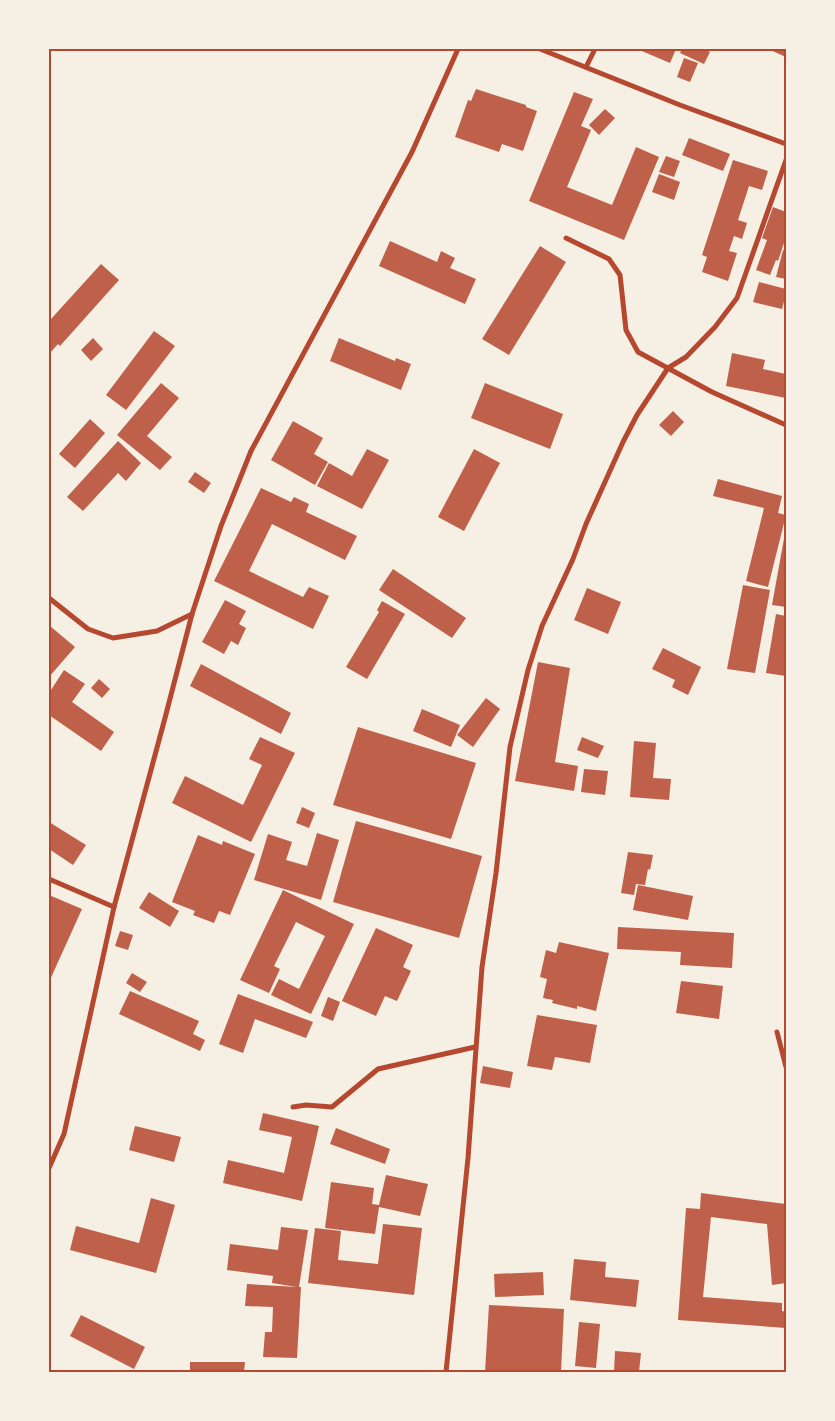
<svg xmlns="http://www.w3.org/2000/svg" width="835" height="1421" viewBox="0 0 835 1421" font-family="'PT Sans Narrow',sans-serif">
	<style>
		.building { fill: #bf614a }
		.lines { fill: none; stroke-linecap: round; stroke-linejoin: round }
		.minor { stroke: #b5482f; stroke-width: 5 }
		.neatline { fill: none; stroke: #b5482f; stroke-width: 2 }
	</style>
	<rect width="100%" height="100%" fill="#f6efe4"/>
	<g class="building">
		<polygon points="637,49 676,49 670,63"/>
		<polygon points="682,49 704,49 710,52 704,64 680,53"/>
		<polygon points="768,49 786,49 786,57"/>
		<polygon points="684,58 698,63 690,82 677,77"/>
		<polygon points="476,89 526,105 526,107 537,111 523,151 502,144 499,152 455,137 468,100 471,101"/>
		<polygon points="574,92 593,99 581,126 591,130 567,187 612,205 636,147 659,157 624,240 529,201"/>
		<polygon points="605,109 615,118 599,135 589,125"/>
		<polygon points="689,138 730,154 723,171 682,155"/>
		<polygon points="666,156 680,161 674,177 659,172"/>
		<polygon points="733,160 768,171 762,190 749,186 738,220 747,223 742,239 734,236 729,251 737,253 728,281 702,272 707,257 702,255"/>
		<polygon points="659,174 680,182 674,200 652,192"/>
		<polygon points="773,207 786,212 786,244 784,243 778,261 776,260 770,275 756,270 767,240 762,238"/>
		<polygon points="390,241 437,262 441,251 455,258 450,268 476,279 465,304 379,266"/>
		<polygon points="540,246 566,262 509,355 482,339"/>
		<polygon points="783,250 786,251 786,279 776,277"/>
		<polygon points="101,264 119,280 60,346 58,344 49,354 49,317 51,319"/>
		<polygon points="759,282 786,289 786,294 782,309 753,302"/>
		<polygon points="154,331 175,346 126,410 106,395"/>
		<polygon points="93,338 103,349 91,361 81,350"/>
		<polygon points="339,338 395,361 396,358 411,364 401,390 330,361"/>
		<polygon points="732,353 765,360 763,369 786,374 786,398 726,386"/>
		<polygon points="161,383 179,398 147,436 172,457 160,470 117,435"/>
		<polygon points="485,383 563,414 550,449 471,418"/>
		<polygon points="673,411 684,422 671,436 659,425"/>
		<polygon points="90,419 105,433 75,468 59,454"/>
		<polygon points="293,421 323,438 314,454 328,462 315,485 271,460"/>
		<polygon points="118,441 141,463 126,481 118,473 83,511 67,497"/>
		<polygon points="367,449 389,460 362,509 317,486 329,463 352,476"/>
		<polygon points="474,449 500,463 464,531 438,517"/>
		<polygon points="195,472 211,483 204,493 188,482"/>
		<polygon points="718,479 782,496 778,513 786,515 768,587 746,581 764,508 713,496"/>
		<polygon points="261,488 291,502 294,497 309,504 306,512 357,536 345,560 272,524 249,571 303,597 309,587 329,596 313,629 214,581"/>
		<polygon points="785,533 786,533 786,607 772,605"/>
		<polygon points="393,569 466,618 452,638 379,590"/>
		<polygon points="743,585 770,590 755,673 727,669"/>
		<polygon points="587,588 621,602 608,634 574,620"/>
		<polygon points="225,600 246,611 239,624 246,628 238,645 231,641 224,654 202,642"/>
		<polygon points="382,601 405,614 367,679 346,667 379,612 377,610"/>
		<polygon points="776,614 786,616 786,676 766,673"/>
		<polygon points="50,626 75,647 49,677 49,627"/>
		<polygon points="663,648 701,667 688,695 672,687 675,680 652,669"/>
		<polygon points="538,662 570,668 555,762 578,766 574,791 515,781"/>
		<polygon points="201,664 291,713 281,734 190,686"/>
		<polygon points="64,670 85,684 72,702 114,732 101,751 49,715 49,693"/>
		<polygon points="99,679 110,689 102,698 91,688"/>
		<polygon points="486,698 500,709 473,747 457,735"/>
		<polygon points="422,709 460,725 451,747 413,731"/>
		<polygon points="358,727 476,763 451,839 333,805"/>
		<polygon points="260,737 295,753 251,842 172,803 185,776 243,805 262,765 249,759"/>
		<polygon points="582,737 604,746 598,758 577,750"/>
		<polygon points="634,741 656,743 653,778 671,779 669,800 630,797"/>
		<polygon points="584,769 608,771 605,795 581,792"/>
		<polygon points="302,807 315,813 309,828 296,823"/>
		<polygon points="356,821 482,856 459,938 333,902"/>
		<polygon points="49,822 86,845 73,865 49,849"/>
		<polygon points="317,833 339,840 321,900 254,880 268,834 292,842 286,860 307,866"/>
		<polygon points="198,835 222,845 223,841 255,854 230,915 219,911 214,923 193,915 195,911 172,902"/>
		<polygon points="628,852 653,855 650,870 648,869 645,885 636,884 634,895 621,893"/>
		<polygon points="638,885 693,896 688,920 633,910"/>
		<polygon points="283,890 354,924 311,1014 271,995 279,979 299,989 325,936 296,922 274,966 280,969 269,993 240,980"/>
		<polygon points="149,892 179,911 170,927 139,908"/>
		<polygon points="49,895 82,909 49,982"/>
		<polygon points="618,927 734,933 732,968 680,965 681,952 617,949"/>
		<polygon points="376,928 413,945 403,967 411,971 397,1001 385,996 376,1016 342,1001"/>
		<polygon points="120,931 133,935 128,950 115,946"/>
		<polygon points="559,942 609,953 596,1011 577,1006 577,1009 552,1003 553,1000 543,998 547,979 540,977 546,950 556,953"/>
		<polygon points="132,973 147,982 140,992 126,983"/>
		<polygon points="681,981 723,986 719,1019 676,1013"/>
		<polygon points="130,991 199,1021 193,1034 205,1040 200,1051 119,1014"/>
		<polygon points="238,994 313,1022 306,1038 255,1019 243,1053 219,1044"/>
		<polygon points="328,997 340,1002 333,1021 321,1016"/>
		<polygon points="537,1015 597,1025 590,1063 555,1057 552,1070 527,1066"/>
		<polygon points="483,1066 513,1072 510,1088 480,1083"/>
		<polygon points="263,1113 319,1126 302,1201 223,1183 228,1160 284,1173 292,1137 259,1130"/>
		<polygon points="135,1126 181,1137 174,1162 129,1150"/>
		<polygon points="336,1128 390,1149 385,1164 330,1144"/>
		<polygon points="386,1175 428,1184 420,1216 379,1207 375,1234 325,1228 331,1182 374,1188 372,1204 379,1205"/>
		<polygon points="701,1193 786,1204 786,1283 772,1285 767,1224 711,1217 703,1297 782,1303 782,1311 786,1312 786,1328 678,1320 686,1208 700,1209"/>
		<polygon points="151,1198 175,1205 156,1273 70,1250 76,1226 139,1243"/>
		<polygon points="383,1224 422,1228 414,1295 308,1283 315,1228 341,1231 338,1260 378,1264"/>
		<polygon points="281,1227 308,1230 299,1287 301,1287 297,1358 263,1357 265,1332 272,1332 273,1307 245,1306 247,1284 297,1287 272,1283 273,1276 227,1270 230,1244 278,1250"/>
		<polygon points="574,1259 606,1262 605,1277 639,1280 636,1307 570,1300"/>
		<polygon points="543,1272 544,1295 495,1297 494,1274"/>
		<polygon points="489,1305 564,1309 561,1372 485,1372"/>
		<polygon points="81,1315 145,1347 134,1369 70,1336"/>
		<polygon points="579,1322 600,1324 596,1368 575,1366"/>
		<polygon points="615,1351 641,1353 639,1372 614,1372"/>
		<polygon points="190,1362 245,1362 244,1372 190,1372"/>
	</g>
	<g class="lines">
		<g class="minor">
			<polyline points="540,49 680,105 786,144"/>
			<polyline points="586,67 595,49"/>
			<polyline points="566,238 609,259 620,275 626,330 638,352 712,392 786,425"/>
			<polyline points="49,598 88,629 113,638 157,631 192,614"/>
			<polyline points="49,879 114,907"/>
			<polyline points="777,1032 786,1067"/>
			<polyline points="293,1107 306,1105 332,1107 378,1069 475,1047"/>
			<polyline points="49,1168 64,1134 114,907 165,718 192,614 221,526 251,451 412,152 458,49"/>
			<polyline points="446,1372 468,1158 482,967 496,873 510,747 528,670 542,626 573,559 586,524 623,442 637,415 668,368 686,357 715,327 737,298 786,160"/>
		</g>
	</g>
	<rect width="835" height="1421" fill="none" stroke="#f6efe4" stroke-width="100"/>
	<rect x="50" y="50" width="735" height="1321" class="neatline"/>
</svg>
